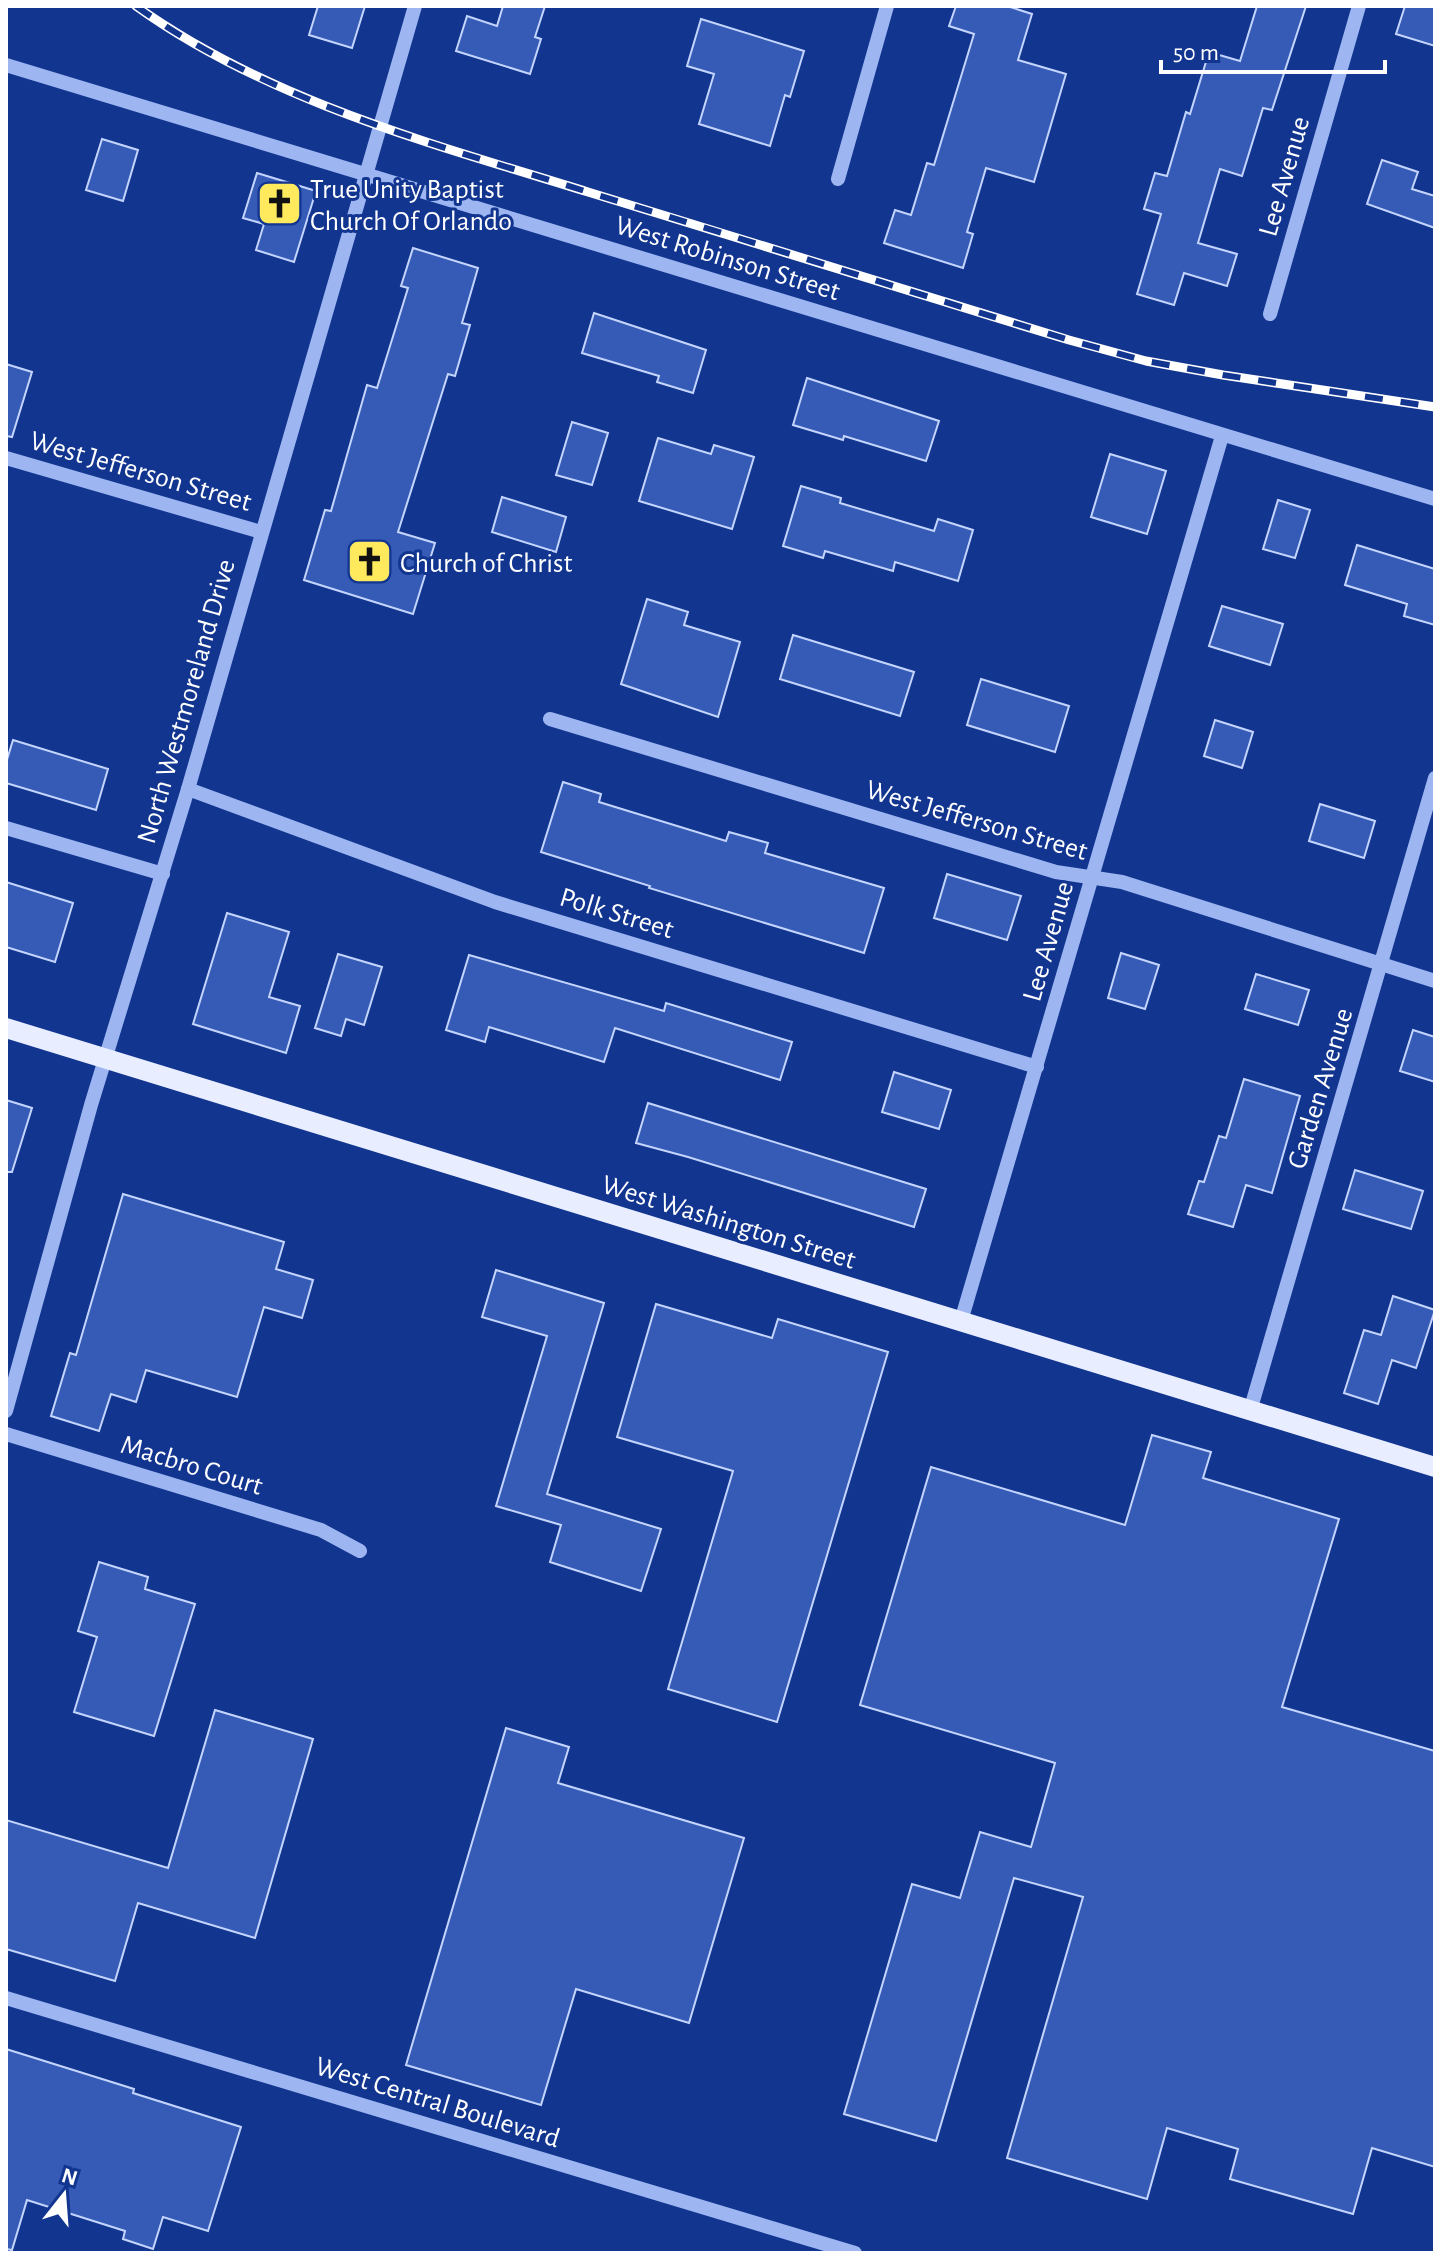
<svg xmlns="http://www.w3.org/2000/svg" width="1441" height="2259" viewBox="0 0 1441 2259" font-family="'Alegreya Sans',sans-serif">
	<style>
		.building { fill: #365bb7; stroke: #c4d5fd; stroke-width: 2 }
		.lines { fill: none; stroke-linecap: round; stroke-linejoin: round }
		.minor { stroke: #9db6f2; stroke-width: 14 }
		.major { stroke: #e8edff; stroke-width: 20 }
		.rail-casing { stroke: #fff; stroke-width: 9 }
		.rail { stroke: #123590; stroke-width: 6; stroke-dasharray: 18; stroke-linecap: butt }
		.labels { text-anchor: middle; stroke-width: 6; stroke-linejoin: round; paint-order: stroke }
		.street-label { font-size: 28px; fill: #fff; stroke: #123590 }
		.poi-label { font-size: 28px; fill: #fff; stroke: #123590; text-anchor: start }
	</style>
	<rect width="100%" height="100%" fill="#123590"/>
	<g class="building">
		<polygon points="318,6 365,6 352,48 309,35"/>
		<polygon points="503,6 545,6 535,37 541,39 530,74 456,51 467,16 497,26"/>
		<polygon points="956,6 1007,6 1032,14 1018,60 1066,74 1034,182 986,168 967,232 973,234 963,268 884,243 895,210 911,215 927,163 934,165 974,34 949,26"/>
		<polygon points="1257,6 1306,6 1272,110 1263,108 1242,176 1220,169 1198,243 1237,254 1227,286 1184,273 1174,305 1137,294 1161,214 1144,209 1155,173 1167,176 1186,112 1190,114 1209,52 1240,61"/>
		<polygon points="1405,6 1435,6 1435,46 1396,34"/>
		<polygon points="701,19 804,51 790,97 785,95 770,146 699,124 714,74 687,66"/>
		<polygon points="102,139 138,150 123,201 86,190"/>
		<polygon points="1382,160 1418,172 1412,189 1435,196 1435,228 1367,204"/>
		<polygon points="257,173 316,191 294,262 256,250 264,224 243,218"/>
		<polygon points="413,248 478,268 462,323 470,325 455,376 448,374 398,532 435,543 413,614 304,580 325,510 331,511 367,385 377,388 408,288 401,286"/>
		<polygon points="594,313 706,350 693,393 657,382 659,376 582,353"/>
		<polygon points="6,364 32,372 12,437 6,436"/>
		<polygon points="807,378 939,421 926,461 844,436 843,440 793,425"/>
		<polygon points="572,422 608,433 592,485 556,475"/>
		<polygon points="658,438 711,454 714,445 754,457 732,529 639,501"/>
		<polygon points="1110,454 1166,471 1147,534 1091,517"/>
		<polygon points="801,486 841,498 840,503 934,531 938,519 973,530 958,581 895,562 893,571 825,551 823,558 783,546"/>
		<polygon points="502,497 566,517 556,552 492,532"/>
		<polygon points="1278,500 1310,510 1295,558 1263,549"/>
		<polygon points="1357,545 1435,569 1435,625 1404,616 1407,604 1345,585"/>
		<polygon points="647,599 688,612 684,625 740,642 718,717 621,684"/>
		<polygon points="1222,606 1283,624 1270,665 1209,646"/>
		<polygon points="793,635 914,672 900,716 780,679"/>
		<polygon points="981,679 1069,706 1055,752 967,725"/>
		<polygon points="1215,720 1253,732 1242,768 1204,756"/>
		<polygon points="13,740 108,769 96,810 6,783 6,763"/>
		<polygon points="563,782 601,794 599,802 726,841 729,832 768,843 765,853 884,888 864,953 649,888 650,886 541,852"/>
		<polygon points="1320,804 1375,821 1364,858 1309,841"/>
		<polygon points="947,874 1021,896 1007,940 934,918"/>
		<polygon points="6,882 73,903 55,962 6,947"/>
		<polygon points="227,913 289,932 269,997 300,1006 286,1053 193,1024"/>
		<polygon points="1121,953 1159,965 1145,1009 1108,998"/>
		<polygon points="338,954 382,967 364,1025 346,1019 341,1036 315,1028"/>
		<polygon points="469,955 664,1011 666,1003 792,1042 780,1080 615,1028 604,1062 489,1027 485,1042 446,1030"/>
		<polygon points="1256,974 1309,990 1298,1025 1245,1009"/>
		<polygon points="1413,1030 1435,1037 1435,1082 1400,1071"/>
		<polygon points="894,1072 951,1090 939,1129 882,1112"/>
		<polygon points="1244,1079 1300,1096 1272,1193 1246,1185 1233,1227 1188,1214 1199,1181 1204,1182 1219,1136 1226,1138"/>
		<polygon points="6,1100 32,1108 12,1172 6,1172"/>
		<polygon points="648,1103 926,1189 914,1227 688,1157 636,1143"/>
		<polygon points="1355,1170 1423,1191 1411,1229 1343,1209"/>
		<polygon points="123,1194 284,1242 276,1269 313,1280 302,1318 264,1307 237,1397 146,1370 136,1402 111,1394 99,1431 51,1416 70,1353 76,1355"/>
		<polygon points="496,1270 604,1303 547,1494 661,1529 641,1591 550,1562 561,1525 496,1506 547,1336 482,1317"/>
		<polygon points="1393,1296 1435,1310 1416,1368 1392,1360 1378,1404 1344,1393 1364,1330 1381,1335"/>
		<polygon points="656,1304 772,1338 778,1319 888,1352 777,1722 668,1689 733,1471 617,1437"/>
		<polygon points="1152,1435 1211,1452 1203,1478 1339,1519 1282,1707 1435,1751 1435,2167 1372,2148 1353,2214 1230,2179 1238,2149 1167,2128 1147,2199 1007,2158 1083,1897 1014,1878 936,2141 844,2114 912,1884 960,1898 980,1832 1031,1847 1055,1763 860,1705 931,1467 1125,1525"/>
		<polygon points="99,1562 148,1577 145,1589 195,1604 154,1736 74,1712 97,1637 78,1631"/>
		<polygon points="215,1710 313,1739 255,1938 138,1903 115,1981 6,1949 6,1820 168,1868"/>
		<polygon points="506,1728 569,1747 558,1783 744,1838 689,2023 576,1989 541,2105 406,2065"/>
		<polygon points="6,2049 134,2089 133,2093 241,2127 208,2231 163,2217 153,2249 123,2239 125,2231 27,2200 12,2250 6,2249"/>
	</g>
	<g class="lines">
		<g class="minor">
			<polyline points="6,65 1435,499"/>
			<polyline points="838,179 887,6"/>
			<polyline points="1270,314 1359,6"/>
			<polyline points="6,458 261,532"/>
			<polyline points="550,719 1056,872 1122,882 1435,981"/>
			<polyline points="188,789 495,902 1037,1067"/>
			<polyline points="6,828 163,874"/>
			<polyline points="961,1321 1222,436"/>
			<polyline points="6,1411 91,1105 188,789 415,6"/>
			<polyline points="1250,1411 1435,778"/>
			<polyline points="6,1434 321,1530 360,1551"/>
			<polyline points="6,1998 855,2253"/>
		</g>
		<polyline class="major" points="6,1028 1435,1467"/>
		<defs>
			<path id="rail" d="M136 6C270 102 434 144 588 192 749 241 909 291 1069 340L1146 361 1223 375 1435 407"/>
		</defs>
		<use href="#rail" class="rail-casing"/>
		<use href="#rail" class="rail"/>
	</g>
	<defs>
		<symbol id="church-square" viewBox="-11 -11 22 22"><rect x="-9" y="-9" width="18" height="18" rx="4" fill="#ffea5e" stroke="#123590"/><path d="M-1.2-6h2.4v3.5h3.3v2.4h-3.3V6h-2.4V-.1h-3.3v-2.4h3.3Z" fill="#111"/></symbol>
	</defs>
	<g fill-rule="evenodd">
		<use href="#church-square" x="254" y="178" width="51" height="51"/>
		<use href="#church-square" x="344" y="536" width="51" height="51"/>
	</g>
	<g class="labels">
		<g class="street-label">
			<text transform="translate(1283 176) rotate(-74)" y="10">Lee Avenue</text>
			<text transform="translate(728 257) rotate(17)" y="10">West Robinson Street</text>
			<text transform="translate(141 470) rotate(16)" y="10">West Jefferson Street</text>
			<text transform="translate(185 701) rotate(-74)" y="10">North Westmoreland Drive</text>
			<text transform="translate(977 819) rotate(16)" y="10">West Jefferson Street</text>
			<text transform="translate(617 912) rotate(17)" y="10">Polk Street</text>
			<text transform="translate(1047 941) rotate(-74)" y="10">Lee Avenue</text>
			<text transform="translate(1319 1088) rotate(-73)" y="10">Garden Avenue</text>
			<text transform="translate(729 1221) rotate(17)" y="10">West Washington Street</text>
			<text transform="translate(192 1464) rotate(17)" y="10">Macbro Court</text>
			<text transform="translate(438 2101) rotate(17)" y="10">West Central Boulevard</text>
		</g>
		<g class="poi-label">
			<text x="310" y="198">True Unity Baptist<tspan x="310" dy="32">Church Of Orlando</tspan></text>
			<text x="400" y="572">Church of Christ</text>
		</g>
	</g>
	<rect width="1441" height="2259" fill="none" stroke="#ffffff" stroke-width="16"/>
	<g transform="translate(64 2195) rotate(17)" stroke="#123590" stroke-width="6" paint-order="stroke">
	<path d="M0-6L14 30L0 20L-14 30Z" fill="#ffffff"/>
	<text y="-12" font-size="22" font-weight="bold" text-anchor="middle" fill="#ffffff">N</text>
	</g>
	<path d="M1161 60v12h224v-12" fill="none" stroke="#ffffff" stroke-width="4"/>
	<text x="1173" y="60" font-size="24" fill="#ffffff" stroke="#123590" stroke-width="6" paint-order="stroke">50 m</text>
</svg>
